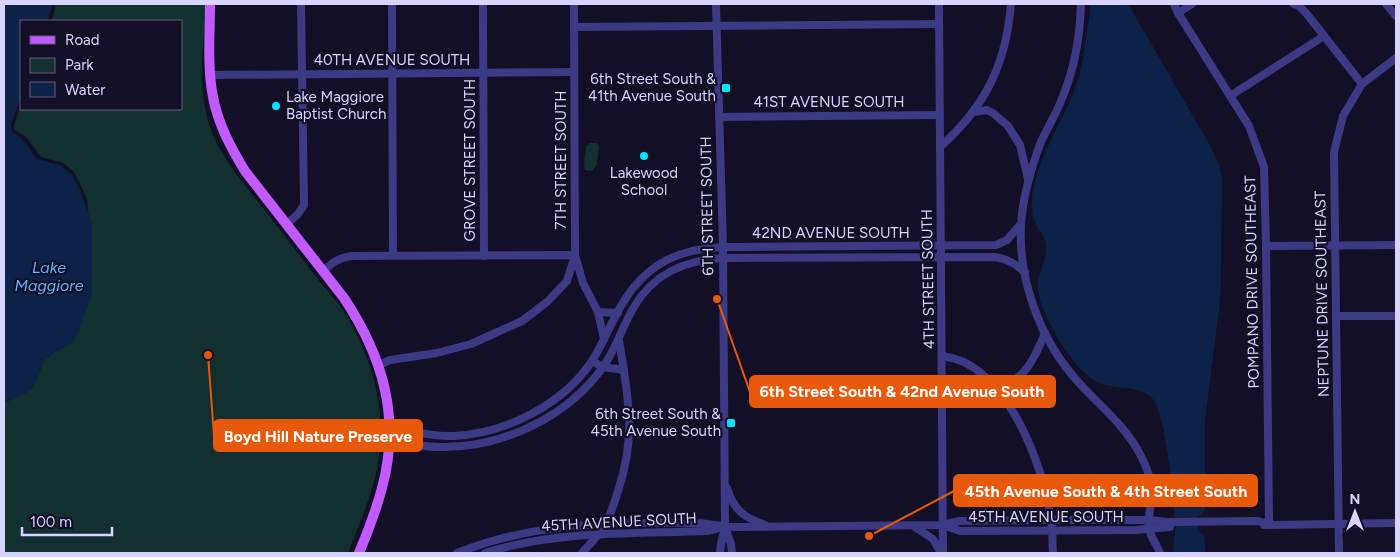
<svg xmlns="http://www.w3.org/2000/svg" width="1400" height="557" viewBox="0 0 1400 557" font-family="Figtree,sans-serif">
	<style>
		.green { fill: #12302f }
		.water { fill: #0c2248 }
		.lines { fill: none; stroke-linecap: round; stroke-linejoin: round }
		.minor { stroke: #3d3a85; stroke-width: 8 }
		.major { stroke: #c25bff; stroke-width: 10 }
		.poi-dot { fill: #00e5ff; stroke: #130f26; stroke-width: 2 }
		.labels { text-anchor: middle; stroke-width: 4.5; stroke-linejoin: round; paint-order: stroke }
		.street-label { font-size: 15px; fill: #d9d4ff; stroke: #130f26 }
		.poi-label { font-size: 15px; fill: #d9d4ff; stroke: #130f26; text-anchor: end }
		.water-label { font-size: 16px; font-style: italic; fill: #62b6ff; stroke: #130f26 }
		.leader { fill: none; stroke: #e8590c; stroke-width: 2 }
		.callout-dot { fill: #e8590c; stroke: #130f26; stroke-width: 2 }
		.callout { fill: #e8590c; stroke: #e8590c; stroke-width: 2 }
		.callout-label { font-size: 16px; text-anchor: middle; font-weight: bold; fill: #fff }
	</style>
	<rect width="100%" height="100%" fill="#130f26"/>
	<g class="green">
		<path d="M56 4H207C203 45 197 83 209 124 219 157 246 186 267 213 285 236 302 259 320 282 329 293 339 303 346 315 373 360 387 411 378 463 373 494 359 524 348 553H4V403L25 393 33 387 45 359 55 352 74 342 92 225 88 213 87 199 74 172 63 163 41 157 26 137 14 130V126L21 104V109H181V21H52Z"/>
		<polygon points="590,143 597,143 599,146 597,164 592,171 585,170 584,165 586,146"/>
	</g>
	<g class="water">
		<path d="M4 4H53L47 21H21V96L11 125 12 131C23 140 30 146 36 159L61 165 72 175 81 192 92 225V296L74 342 55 352 45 359 33 387 25 393 4 403Z"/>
		<path d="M1090 4H1128L1211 147 1220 168 1222 179 1221 282 1219 310 1205 419V510L1202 515 1197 517 1198 531 1204 535 1206 553H1173C1174 542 1176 531 1175 520 1173 497 1166 413 1152 398 1141 385 1115 390 1099 383 1075 373 1041 316 1038 291 1035 274 1047 264 1046 247 1046 236 1038 230 1034 220 1032 215 1032 207 1032 201 1032 168 1064 118 1076 86 1083 68 1086 35 1090 15Z"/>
	</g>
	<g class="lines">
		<g class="minor">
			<polyline points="392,4 393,255"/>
			<polyline points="483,4 484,256"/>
			<polyline points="574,4 575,255 583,283 598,312 604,339"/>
			<polyline points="716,4 723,247 725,527 721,544 720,553"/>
			<polyline points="939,4 943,553"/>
			<path d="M1081 4C1080 35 1075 67 1063 96 1057 113 1047 128 1040 144 1032 166 1025 190 1022 213 1015 274 1039 340 1080 384 1102 408 1125 425 1141 456 1149 472 1153 485 1151 503 1150 511 1147 520 1149 529 1151 538 1157 545 1160 553"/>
			<polyline points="1174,4 1178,13 1249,126 1264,167 1266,246 1269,524"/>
			<polyline points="1294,4 1298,5 1306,13 1362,84"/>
			<polyline points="1386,4 1396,16"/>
			<polyline points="1178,13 1192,4"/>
			<polyline points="574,27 939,24"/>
			<polyline points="210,75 574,72"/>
			<polyline points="1230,96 1324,36"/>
			<polyline points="973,112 987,110 993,113 1008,126 1020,145 1028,179"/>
			<polyline points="719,117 939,115"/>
			<path d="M940 147C986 106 1006 64 1011 4"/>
			<polyline points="287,224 298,214 304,205 301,4"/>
			<polyline points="1266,246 1396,245"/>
			<path d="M323 272C332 262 339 258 352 256L575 255 567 281 547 302 522 321 471 344 437 353 390 360 379 365"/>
			<polyline points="598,312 618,313"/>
			<polyline points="1337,316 1396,316"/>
			<path d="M942 356C1006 363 1043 464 1051 519 1053 530 1052 542 1053 553"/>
			<polyline points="592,361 603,367 624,370"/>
			<path d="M996 388C1024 382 1035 358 1045 333"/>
			<path d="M389 426C410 430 431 437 453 436 504 434 563 405 592 361 604 342 612 320 624 301 648 263 679 249 723 247L996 245 1007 240 1021 224"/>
			<path d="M389 441C406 444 424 447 441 447 503 448 570 416 605 364 617 346 623 325 634 307 654 273 685 260 723 258L995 257C1008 259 1015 264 1025 272"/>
			<path d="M727 488C734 511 744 517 765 525"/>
			<polyline points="943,525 960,531 1135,530 1170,527"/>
			<polyline points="1264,525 1396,523"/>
			<polyline points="725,527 731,544 732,553"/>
			<polyline points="915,527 933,539 941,553"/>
			<path d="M457 553C519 528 583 523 649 523 675 523 700 521 725 527L943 525 959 521 1051 520H1149L1167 522 1258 521 1269 524"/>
			<path d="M485 553C557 530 633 534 708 531L723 527"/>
			<path d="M582 553C590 544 600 534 606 523 611 513 615 501 618 491 637 434 628 397 619 340"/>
			<polyline points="1339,553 1334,152 1343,116 1362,84 1396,58"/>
		</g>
		<path class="major" d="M210 4C210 34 207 67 213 97 218 124 231 148 245 171L344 298C383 357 401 418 382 488 376 510 368 532 359 553"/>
	</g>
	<g class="poi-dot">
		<rect x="721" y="83" width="10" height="10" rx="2.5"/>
		<circle cx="276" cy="106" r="5"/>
		<circle cx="644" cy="156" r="5"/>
		<rect x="726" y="418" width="10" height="10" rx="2.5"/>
	</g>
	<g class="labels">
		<g class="street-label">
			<text x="392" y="65">40TH AVENUE SOUTH</text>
			<text x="829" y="107">41ST AVENUE SOUTH</text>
			<text transform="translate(470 160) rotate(-90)" y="5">GROVE STREET SOUTH</text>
			<text transform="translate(561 160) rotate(-90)" y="5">7TH STREET SOUTH</text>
			<text transform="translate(707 206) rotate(-91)" y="5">6TH STREET SOUTH</text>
			<text x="831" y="238">42ND AVENUE SOUTH</text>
			<text transform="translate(928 279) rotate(-91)" y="5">4TH STREET SOUTH</text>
			<text transform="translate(1252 282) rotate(-91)" y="5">POMPANO DRIVE SOUTHEAST</text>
			<text transform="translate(1322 294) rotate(-91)" y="5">NEPTUNE DRIVE SOUTHEAST</text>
			<text x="1046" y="522">45TH AVENUE SOUTH</text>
			<text transform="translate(619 522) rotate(-3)" y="5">45TH AVENUE SOUTH</text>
		</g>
		<g class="poi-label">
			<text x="716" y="84">6th Street South &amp;<tspan x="716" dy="17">41th Avenue South</tspan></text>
			<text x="286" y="102" text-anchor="start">Lake Maggiore<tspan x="286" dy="17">Baptist Church</tspan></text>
			<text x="644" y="178" text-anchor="middle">Lakewood<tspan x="644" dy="17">School</tspan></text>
			<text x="721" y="419">6th Street South &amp;<tspan x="721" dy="17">45th Avenue South</tspan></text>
		</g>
		<g class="water-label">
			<text x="49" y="273">Lake<tspan x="49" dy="18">Maggiore</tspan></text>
		</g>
	</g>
	<path class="leader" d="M717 299L750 392M208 355L214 436M869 536L954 491"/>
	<g class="callout-dot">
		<circle cx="717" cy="299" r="5"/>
		<circle cx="208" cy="355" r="5"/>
		<circle cx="869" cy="536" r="5"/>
	</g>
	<g class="callout">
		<rect x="750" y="376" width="305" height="31" rx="5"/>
		<rect x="214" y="420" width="208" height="31" rx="5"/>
		<rect x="954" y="475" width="303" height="31" rx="5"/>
	</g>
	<g class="callout-label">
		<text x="902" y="397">6th Street South &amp; 42nd Avenue South</text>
		<text x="318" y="442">Boyd Hill Nature Preserve</text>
		<text x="1106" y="497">45th Avenue South &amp; 4th Street South</text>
	</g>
	<rect width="1400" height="557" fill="none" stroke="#d9d4ff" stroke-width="10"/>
	<rect x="20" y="20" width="162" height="90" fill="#130f26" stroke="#625e7d"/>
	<rect x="30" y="36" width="25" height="8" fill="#c25bff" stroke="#625e7d"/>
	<text x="65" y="45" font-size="15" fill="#d9d4ff">Road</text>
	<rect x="30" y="58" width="25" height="15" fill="#12302f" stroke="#625e7d"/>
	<text x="65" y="70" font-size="15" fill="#d9d4ff">Park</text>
	<rect x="30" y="82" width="25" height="15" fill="#0c2248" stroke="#625e7d"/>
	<text x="65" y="95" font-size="15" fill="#d9d4ff">Water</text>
	<g transform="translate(1355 512)" stroke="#130f26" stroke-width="4" paint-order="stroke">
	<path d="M0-4L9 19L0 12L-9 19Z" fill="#d9d4ff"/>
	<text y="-8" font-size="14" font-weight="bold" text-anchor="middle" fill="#d9d4ff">N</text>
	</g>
	<path d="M22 527v8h90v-8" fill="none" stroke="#d9d4ff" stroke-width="2.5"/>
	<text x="30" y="527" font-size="15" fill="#d9d4ff" stroke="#130f26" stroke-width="4" paint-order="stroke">100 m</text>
</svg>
